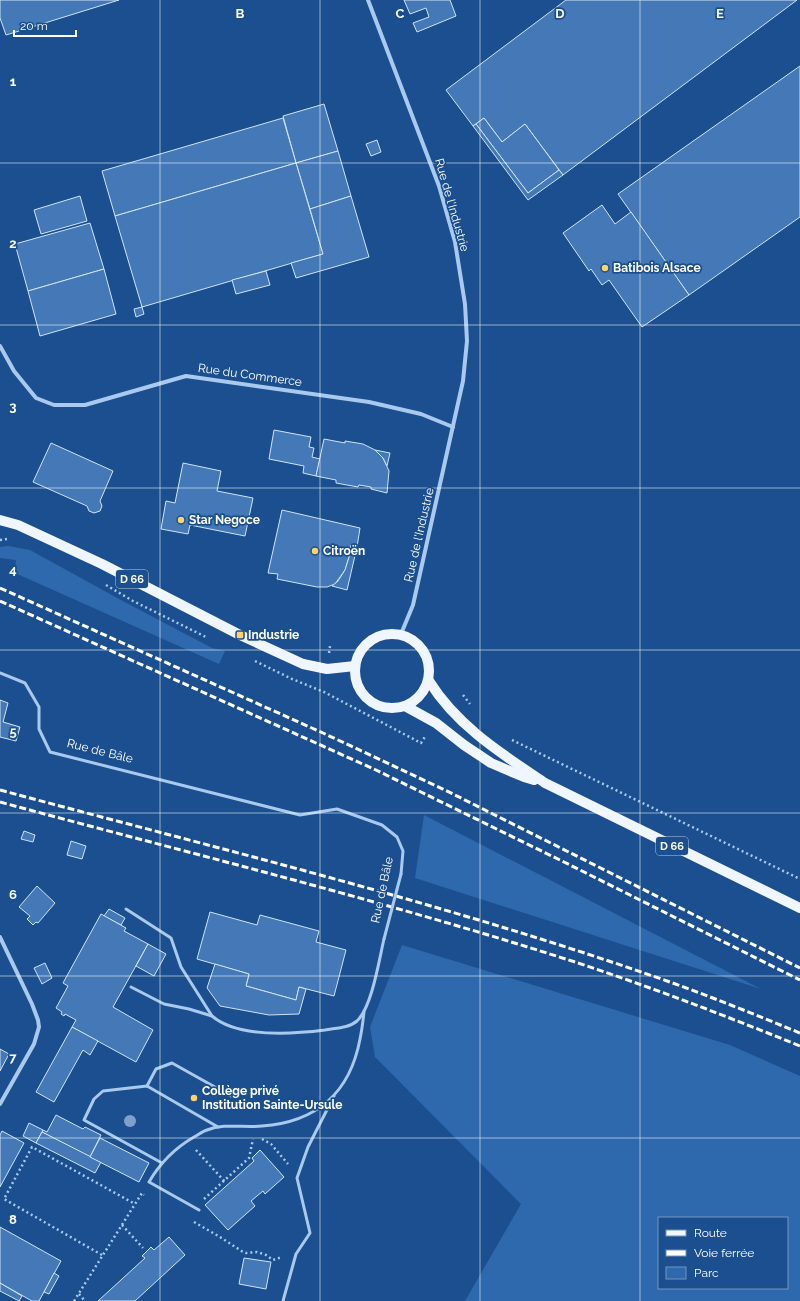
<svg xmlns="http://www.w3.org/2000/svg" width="800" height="1301" viewBox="0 0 800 1301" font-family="Raleway,sans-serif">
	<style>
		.green { fill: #2e69ad; fill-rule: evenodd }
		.building { fill: #4478b7; stroke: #cfe3fa }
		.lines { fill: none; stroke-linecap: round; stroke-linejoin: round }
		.path { stroke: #a9c9ee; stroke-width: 2.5; stroke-dasharray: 2 3; stroke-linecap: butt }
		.service { stroke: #a9c9ee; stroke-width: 3 }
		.minor { stroke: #a9c9ee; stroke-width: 4 }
		.primary { stroke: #f0f6ff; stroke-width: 10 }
		.rail { stroke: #fff; stroke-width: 3; stroke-dasharray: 7 3; stroke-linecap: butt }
		.service-bridge { stroke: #a9c9ee; stroke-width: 3 }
		.tree { fill: #7ea0ca }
		.grid { fill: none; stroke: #fff; stroke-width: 1; stroke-opacity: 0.55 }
		.poi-dot { fill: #ffd166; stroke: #1b4f8f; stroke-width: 1.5 }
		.labels { text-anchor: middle; stroke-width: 3.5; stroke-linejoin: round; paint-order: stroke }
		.shield { fill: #1b4f8f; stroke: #bbcadd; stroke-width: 1 }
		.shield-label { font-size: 11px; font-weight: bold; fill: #fff }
		.street-label { font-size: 12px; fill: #fff; stroke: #1b4f8f }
		.poi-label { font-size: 12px; font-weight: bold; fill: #fff; stroke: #1b4f8f; text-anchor: start }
		.grid-label { font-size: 13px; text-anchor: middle; font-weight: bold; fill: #fff; stroke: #1b4f8f; stroke-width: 3.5; stroke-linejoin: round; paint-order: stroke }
	</style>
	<rect width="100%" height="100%" fill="#1b4f8f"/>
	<g class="green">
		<polygon points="8,546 30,550 119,599 212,648 225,651 219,664 15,573 16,560 0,558 0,547"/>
		<polygon points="424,815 761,989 415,878"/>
		<path d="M402 945 730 1045 800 1076V1301H465L521 1204 375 1057 370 1027ZM659 1218H787V1288H659Z"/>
	</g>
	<g class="building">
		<polygon points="0,0 119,0 6,35 0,18"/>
		<polygon points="404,0 450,0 456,16 417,32 413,23 429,17 426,8 410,14"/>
		<polygon points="566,0 797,0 563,175 525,124 502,142 484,118 473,126 446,90"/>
		<polygon points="800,66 800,217 689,295 618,194"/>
		<polygon points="324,104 338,151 296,163 283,116"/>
		<polygon points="283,118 296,163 115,216 102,171"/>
		<polygon points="484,118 502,142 525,124 559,170 528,193 476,124"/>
		<polygon points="476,124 528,193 559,170 563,175 528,200 473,126"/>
		<polygon points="377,140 381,152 371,156 366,144"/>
		<polygon points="338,151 351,196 310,209 296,163"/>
		<polygon points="296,163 323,254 142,307 115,216"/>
		<polygon points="80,196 87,221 41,234 34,210"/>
		<polygon points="351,196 369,257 296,278 291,263 323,254 310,209"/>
		<polygon points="602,205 615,224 631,212 689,295 642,327 609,280 602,285 591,269 589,271 563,233"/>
		<polygon points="90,223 104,269 28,291 15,244"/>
		<polygon points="104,269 116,314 40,336 28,291"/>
		<polygon points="266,271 270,285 236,294 232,280"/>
		<polygon points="142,307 144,314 136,317 134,309"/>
		<polygon points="274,430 311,437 309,447 314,448 312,457 320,459 316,476 303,473 304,466 269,459"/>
		<polygon points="324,439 345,443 345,441 363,444 375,450 383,458 389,471 387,493 371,489 371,487 359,485 358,487 336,483 336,480 316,476"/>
		<polygon points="51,443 113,471 100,501 102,506 100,511 94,513 89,511 87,506 33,482"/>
		<polygon points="375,450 390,453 387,466 383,458"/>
		<polygon points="183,463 221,471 217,491 253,498 245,536 190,525 188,534 161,529 166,501 175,503"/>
		<polygon points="282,510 360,528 357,547 351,545 350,554 345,570 335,584 327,587 317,587 277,579 278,574 268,573"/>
		<polygon points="351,545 357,547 347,590 332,586 338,581 345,570 350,554"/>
		<polygon points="0,700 8,703 3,722 20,727 16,741 0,737"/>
		<polygon points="24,831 35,835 33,842 21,839"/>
		<polygon points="71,841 86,846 82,859 67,855"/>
		<polygon points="37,886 55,903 38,923 36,922 33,925 27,919 30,916 19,907"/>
		<polygon points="109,909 125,918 121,925 104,916"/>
		<polygon points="210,912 257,925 260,915 319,931 316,942 346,950 334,996 299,987 296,1000 246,986 249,974 197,959"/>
		<polygon points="101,914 126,928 124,931 148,944 113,1007 153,1030 136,1062 72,1027 76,1020 65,1014 64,1016 61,1014 62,1012 56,1008 68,986 63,983"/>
		<polygon points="148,944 166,954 154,976 136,966"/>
		<polygon points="45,963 52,978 42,984 34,968"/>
		<polygon points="215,964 249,974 246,986 296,1000 299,987 306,989 299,1014 269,1015 220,1006 207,988"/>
		<polygon points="72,1027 98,1041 90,1055 83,1050 54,1102 36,1092"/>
		<polygon points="0,1049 9,1054 0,1071"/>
		<polygon points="56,1115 83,1129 85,1127 101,1135 90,1157 42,1132 43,1130 47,1132"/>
		<polygon points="29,1123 43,1130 36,1143 23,1136"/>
		<polygon points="2,1131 24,1143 0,1187 0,1135"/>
		<polygon points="42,1132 101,1162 95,1173 36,1143"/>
		<polygon points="100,1138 149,1163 139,1182 90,1157"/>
		<polygon points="260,1150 284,1177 265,1194 263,1191 251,1201 255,1206 228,1230 205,1205 254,1161 252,1158"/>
		<polygon points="0,1227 61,1261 39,1301 32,1301 0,1283"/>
		<polygon points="169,1237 185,1255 135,1301 98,1301 145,1258 142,1256 151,1247 154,1250"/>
		<polygon points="244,1258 271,1262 266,1289 239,1284"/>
		<polygon points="54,1273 59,1276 49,1294 44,1292"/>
		<polygon points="0,1283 22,1296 19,1301 0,1291"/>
	</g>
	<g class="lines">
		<g class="path">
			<polyline points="0,540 7,539"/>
			<polyline points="106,585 133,601 208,638"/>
			<polyline points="329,653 330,646"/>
			<polyline points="255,661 292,679 324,692 421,743 426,735"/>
			<polyline points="463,695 470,704"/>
			<polyline points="512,740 800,879"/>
			<polyline points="262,1139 271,1144 288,1164"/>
			<polyline points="196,1150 226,1183"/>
			<polyline points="204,1199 249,1158 253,1139"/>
			<polyline points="194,1222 220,1237 243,1252 246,1253 257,1252 266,1255 273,1260 282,1257"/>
			<polyline points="122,1225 143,1248"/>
			<polyline points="102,1255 4,1199 32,1147 135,1204"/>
			<polyline points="79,1294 85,1301"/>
			<polyline points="74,1301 142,1193 144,1195"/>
		</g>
		<g class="service">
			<polyline points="0,673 25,683 39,707 39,729 50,752 300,815 337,809 382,825 397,837 403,851 401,874"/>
			<path d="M126 909 171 938 181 967 212 1016C238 1038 293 1034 325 1030 336 1028 349 1028 357 1021 372 1007 379 960 384 939"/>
			<polyline points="131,987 164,1004 189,1009 212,1016"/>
			<polyline points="147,1086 156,1069 172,1063 231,1096"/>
			<polyline points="162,1163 84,1120 94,1099 103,1091 147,1086 218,1127"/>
			<path d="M199 1210 149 1182C160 1163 175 1148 194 1137 198 1135 203 1131 207 1130 224 1123 244 1128 262 1126 316 1122 350 1093 360 1039 362 1030 363 1021 364 1012"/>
			<polyline points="283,1301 296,1254 310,1233 297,1178 308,1147 334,1096"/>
		</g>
		<g class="minor">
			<polyline points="368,0 439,186 455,242 465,304 467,341 463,381 413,605 401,634"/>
			<polyline points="0,346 14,371 36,398 54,405 85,405 186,376 369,402 421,414 453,427"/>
			<polyline points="0,937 32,1004 38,1020 39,1027 34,1044 0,1104"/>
		</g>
		<g class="primary">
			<polyline points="0,520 18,525 102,564 240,635 303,664 327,669 355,666"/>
			<circle cx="392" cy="671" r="37"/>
			<path d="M429 681C457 726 502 754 545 783L800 908"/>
			<polyline points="405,706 436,723 464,745 491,763 524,777 534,780"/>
		</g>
		<g class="rail">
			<polyline points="0,588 323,733 445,790 800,968"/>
			<polyline points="0,601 376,770 564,862 800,980"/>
			<path d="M0 790C223 850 449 904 667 981 712 997 756 1015 800 1033"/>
			<path d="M0 802C192 854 386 901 575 962 651 987 726 1016 800 1046"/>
		</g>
		<polyline class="service-bridge" points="384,939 401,874"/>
	</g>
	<circle class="tree" cx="130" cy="1121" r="6"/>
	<path class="grid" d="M160 0V1301M320 0V1301M480 0V1301M640 0V1301M0 163H800M0 325H800M0 488H800M0 650H800M0 813H800M0 976H800M0 1138H800"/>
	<g class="poi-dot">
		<circle cx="605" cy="268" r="4"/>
		<circle cx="181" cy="520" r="4"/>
		<circle cx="315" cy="551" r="4"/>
		<rect x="236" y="631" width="8" height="8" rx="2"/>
		<circle cx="194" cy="1098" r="4"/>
	</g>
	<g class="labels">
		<g class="shield">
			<rect x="116" y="570" width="32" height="18" rx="3"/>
			<rect x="656" y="837" width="32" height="18" rx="3"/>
		</g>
		<g class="shield-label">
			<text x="132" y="583">D 66</text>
			<text x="672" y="850">D 66</text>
		</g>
		<g class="street-label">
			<text transform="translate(452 205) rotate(74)" y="4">Rue de l'Industrie</text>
			<text transform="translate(250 375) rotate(8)" y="4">Rue du Commerce</text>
			<text transform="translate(419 535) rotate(-77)" y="4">Rue de l'Industrie</text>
			<text transform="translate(100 751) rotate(14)" y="4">Rue de Bâle</text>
			<text transform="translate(382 890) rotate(-78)" y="4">Rue de Bâle</text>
		</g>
		<g class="poi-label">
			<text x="613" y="272">Batibois Alsace</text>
			<text x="189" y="524">Star Negoce</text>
			<text x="323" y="555">Citroën</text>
			<text x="248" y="639">Industrie</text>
			<text x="202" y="1095">Collège privé<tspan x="202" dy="14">Institution Sainte-Ursule</tspan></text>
		</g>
	</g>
	<g class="grid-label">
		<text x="240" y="18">B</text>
		<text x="400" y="18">C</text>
		<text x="560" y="18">D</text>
		<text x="720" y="18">E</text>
		<text x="13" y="86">1</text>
		<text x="13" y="248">2</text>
		<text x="13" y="411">3</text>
		<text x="13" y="574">4</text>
		<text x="13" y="736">5</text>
		<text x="13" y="899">6</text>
		<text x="13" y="1062">7</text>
		<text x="13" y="1224">8</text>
	</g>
	<rect x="658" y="1217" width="130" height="72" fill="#1b4f8f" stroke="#7695bc"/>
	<rect x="666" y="1230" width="20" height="6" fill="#f0f6ff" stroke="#7695bc"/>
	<text x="694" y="1237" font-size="12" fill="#ffffff">Route</text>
	<rect x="666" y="1250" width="20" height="6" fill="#ffffff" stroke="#7695bc"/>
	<text x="694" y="1257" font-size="12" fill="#ffffff">Voie ferrée</text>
	<rect x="666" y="1267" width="20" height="12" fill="#2e69ad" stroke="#7695bc"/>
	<text x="694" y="1277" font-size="12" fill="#ffffff">Parc</text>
	<path d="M14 30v6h62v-6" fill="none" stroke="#ffffff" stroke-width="2"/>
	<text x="20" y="30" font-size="12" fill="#ffffff" stroke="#1b4f8f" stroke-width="3" paint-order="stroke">20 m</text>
</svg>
